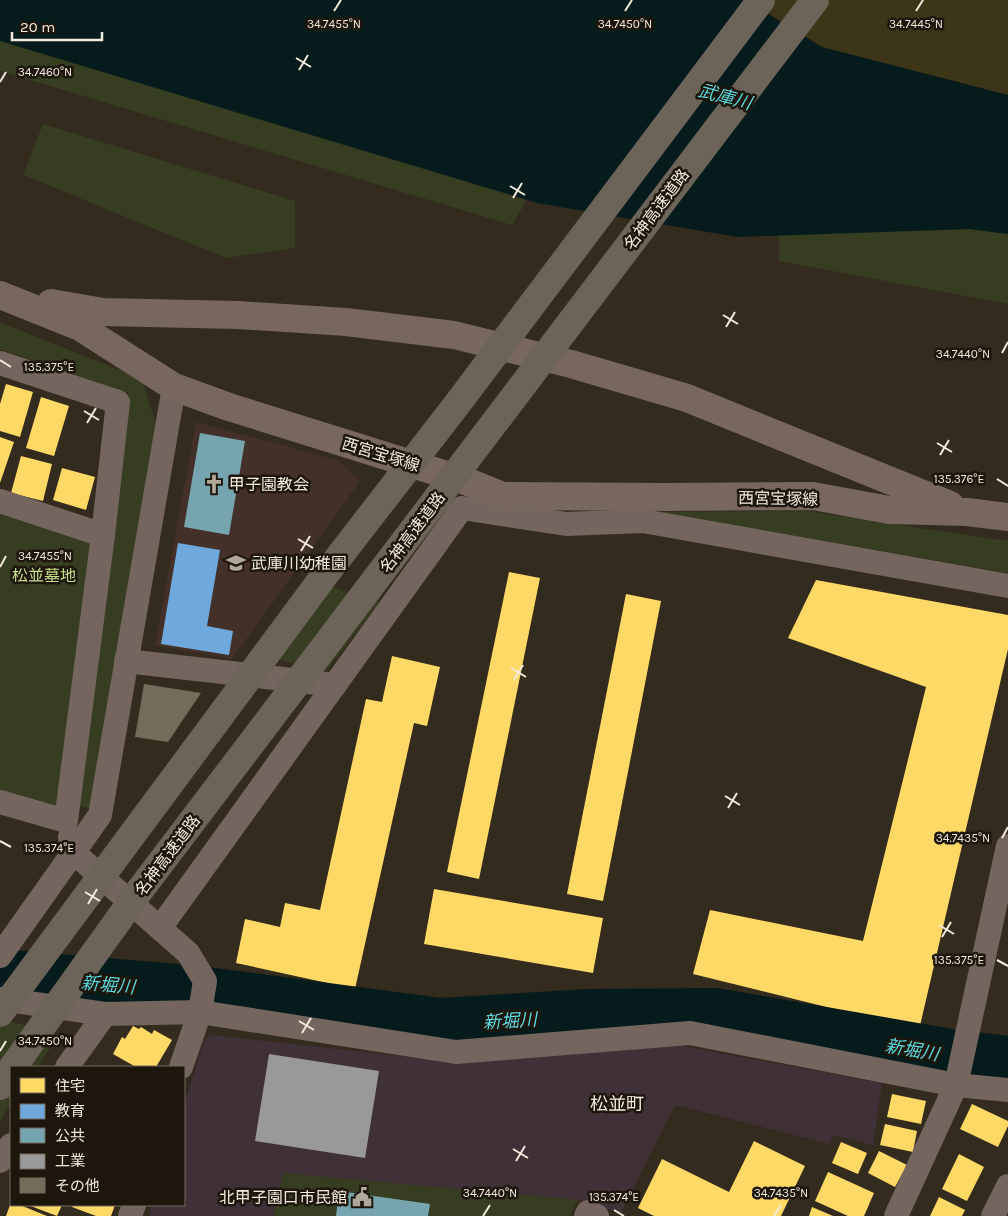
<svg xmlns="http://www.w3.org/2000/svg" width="1008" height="1216" viewBox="0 0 1008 1216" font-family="Karla,'Noto Sans JP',sans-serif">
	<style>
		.industrial { fill: #403038 }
		.education { fill: #433129 }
		.green { fill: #363d20 }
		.sand { fill: #3d3518 }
		.water { fill: #061c1c }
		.homes { fill: #ffd966 }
		.schools { fill: #6fa8dc }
		.public { fill: #76a5af }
		.industry { fill: #999 }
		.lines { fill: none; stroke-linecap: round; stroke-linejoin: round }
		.river { stroke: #061c1c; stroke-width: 54 }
		.building { fill: #746b5a }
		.street { stroke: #74665e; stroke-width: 24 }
		.secondary { stroke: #77675e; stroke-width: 28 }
		.highway { stroke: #6c6359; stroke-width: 28 }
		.highway-bridge { stroke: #6c6359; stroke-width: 28 }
		.ticks { fill: none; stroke: #f3eadc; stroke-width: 2 }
		.labels { text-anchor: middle; stroke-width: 5; stroke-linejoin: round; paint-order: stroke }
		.street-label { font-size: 16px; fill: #f3eadc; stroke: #1d160c }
		.poi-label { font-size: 16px; fill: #f3eadc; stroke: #1d160c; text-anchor: start }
		.park-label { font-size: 16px; fill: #c5df8b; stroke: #1d160c }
		.water-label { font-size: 18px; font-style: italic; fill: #5bdae2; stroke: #1d160c }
		.neighbourhood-label { font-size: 18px; fill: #f3eadc; stroke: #1d160c }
		.ticks-label { font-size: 12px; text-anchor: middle; fill: #f3eadc; stroke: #1d160c; stroke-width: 5; stroke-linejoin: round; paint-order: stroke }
	</style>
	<rect width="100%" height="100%" fill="#332b1d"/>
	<polygon class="industrial" points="211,1035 436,1060 681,1046 882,1083 873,1145 834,1135 829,1144 675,1105 621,1213 578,1200 284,1174 273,1216 149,1216 152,1205 184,1205 184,1104 204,1041"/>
	<polygon class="education" points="196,422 337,460 360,481 232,659 155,645"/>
	<g class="green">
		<polygon points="0,18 540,178 512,225 0,71"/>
		<polygon points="43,124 295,201 295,248 226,258 23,175"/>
		<polygon points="969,229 1008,234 1008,304 779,261 779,234"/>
		<polygon points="0,322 142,379 157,428 91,809 78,805 129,393 0,349"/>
		<polygon points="806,511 1008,541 1008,573 800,537 666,518 663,512"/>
		<polygon points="0,512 93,541 59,809 0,792"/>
		<polygon points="306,579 380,602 326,671 254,654"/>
		<polygon points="0,1018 59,1035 37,1067 11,1067 11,1104 0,1121"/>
		<polygon points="283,1173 578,1200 570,1216 273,1216"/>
	</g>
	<polygon class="sand" points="746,0 1008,0 1008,95 822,47"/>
	<polygon class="water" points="0,0 746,0 822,47 1008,95 1008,234 969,229 737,237 537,203 0,41"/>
	<g class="homes">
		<polygon points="6,384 33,392 20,437 0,431 0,404"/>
		<polygon points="41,397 69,406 54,456 26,448"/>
		<polygon points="0,437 14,442 0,483"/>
		<polygon points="21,456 52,464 43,501 11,493"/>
		<polygon points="62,468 95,477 86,510 53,500"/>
		<polygon points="509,572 540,578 479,879 447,872"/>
		<polygon points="816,580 1008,615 1008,649 919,1030 693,974 710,910 863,941 926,687 788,638"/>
		<polygon points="626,594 661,601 603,901 567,894"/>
		<polygon points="392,656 440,667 427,726 414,723 355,989 236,963 245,919 280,927 285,903 320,910 366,699 382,702"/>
		<polygon points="434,889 603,918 593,973 424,944"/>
		<polygon points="133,1026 139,1029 141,1027 152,1034 154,1030 172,1040 156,1067 136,1067 113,1054 122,1037 125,1039"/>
		<polygon points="892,1094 926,1101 921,1124 887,1117"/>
		<polygon points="972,1104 1008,1121 1008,1126 998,1147 960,1129"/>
		<polygon points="885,1124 917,1131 913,1152 880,1145"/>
		<polygon points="754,1141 805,1166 781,1216 654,1216 638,1208 662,1159 729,1192"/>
		<polygon points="841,1142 867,1153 858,1174 832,1163"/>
		<polygon points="879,1151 907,1165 895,1187 868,1173"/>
		<polygon points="959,1154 984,1167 967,1201 942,1189"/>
		<polygon points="828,1172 874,1193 864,1216 848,1216 815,1201"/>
		<polygon points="939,1197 965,1210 962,1216 930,1216"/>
		<polygon points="10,1205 20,1205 47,1216 6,1216"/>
		<polygon points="28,1205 62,1205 57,1216"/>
		<polygon points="73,1205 115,1205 111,1216 96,1216 72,1207"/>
		<polygon points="812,1207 833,1216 809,1216"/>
	</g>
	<polygon class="schools" points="178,543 220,550 207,626 233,631 229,655 161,644"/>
	<g class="public">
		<polygon points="200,433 245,441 229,535 184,527"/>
		<polygon points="339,1191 430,1204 428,1216 336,1216"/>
	</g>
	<polygon class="industry" points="269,1054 379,1071 365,1158 255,1141"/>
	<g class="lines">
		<polyline class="river" points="11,977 199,993 440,1025 590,1016 716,1015 956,1057 1008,1063"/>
	</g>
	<polygon class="building" points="144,684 201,693 168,742 135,737"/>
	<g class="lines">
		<g class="street">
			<polyline points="0,363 118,402 103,535 66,821 0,802"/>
			<polyline points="0,501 103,535"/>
			<polyline points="126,661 335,685"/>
			<polyline points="70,837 72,851 188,953 205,981 200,1012 181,1067"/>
			<polyline points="160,928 462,508 566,524 643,521 1008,586"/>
			<polyline points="0,956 100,815 174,387"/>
			<polyline points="0,999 105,1014 200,1012 456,1052 690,1033 956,1085 1008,1090"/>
			<polyline points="67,1067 105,1014"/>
			<polyline points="0,1161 11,1145"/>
			<polyline points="130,1216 134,1205"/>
			<polyline points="586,1216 588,1212 597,1216"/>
			<polyline points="896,1216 956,1085 1008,846"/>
			<polyline points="993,1216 1008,1186"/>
		</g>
		<g class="secondary">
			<polyline points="0,295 80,327 174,387 229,407 463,480 503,496 666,497 813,496 889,510 967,512 1008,517"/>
			<polyline points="51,303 103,312 237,315 346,322 454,335 571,364 687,398 950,505"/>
		</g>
		<polyline class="highway" points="0,1086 11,1070"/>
		<g class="highway-bridge">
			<polyline points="0,1013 324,576 458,403 761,0"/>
			<polyline points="13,1067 137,894 815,0"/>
		</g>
	</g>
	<path class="ticks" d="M334 11 341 0M625 11 632 0M916 11 923 0M296 58 311 67M299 70 308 55M0 82 6 72M510 186 525 195M513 198 522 183M723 315 738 324M726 327 735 312M1002 353 1008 342M0 360 11 367M84 411 99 420M87 423 96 408M937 443 952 452M940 455 949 440M997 479 1008 486M298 539 313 548M301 551 310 536M0 567 6 556M511 668 526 677M514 680 523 665M725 796 740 805M728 808 737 793M1002 838 1008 827M0 841 11 847M85 892 100 901M88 904 97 889M939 925 954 934M942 937 951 922M997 960 1008 966M299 1021 314 1030M302 1033 311 1018M0 1051 6 1041M513 1149 528 1158M516 1161 525 1146M614 1210 624 1216M483 1216 490 1205M774 1216 781 1205"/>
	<defs>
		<symbol id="church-bare" viewBox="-9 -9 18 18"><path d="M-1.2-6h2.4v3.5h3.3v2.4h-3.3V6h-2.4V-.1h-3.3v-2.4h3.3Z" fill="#b0a799" stroke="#1d160c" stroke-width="2.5" paint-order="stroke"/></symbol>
		<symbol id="school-bare" viewBox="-9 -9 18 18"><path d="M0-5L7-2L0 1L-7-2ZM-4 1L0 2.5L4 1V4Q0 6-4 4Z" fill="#b0a799" stroke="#1d160c" stroke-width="2.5" paint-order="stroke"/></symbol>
		<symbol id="civic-bare" viewBox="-9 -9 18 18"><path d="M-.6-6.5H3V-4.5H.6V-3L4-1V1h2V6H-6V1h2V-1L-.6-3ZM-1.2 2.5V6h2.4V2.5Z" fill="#b0a799" stroke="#1d160c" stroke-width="2.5" paint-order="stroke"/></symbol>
	</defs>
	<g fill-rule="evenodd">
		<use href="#church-bare" x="200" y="470" width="28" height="28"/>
		<use href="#school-bare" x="222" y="549" width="28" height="28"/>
		<use href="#civic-bare" x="348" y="1183" width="28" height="28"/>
	</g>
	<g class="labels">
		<g class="street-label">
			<text transform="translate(656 209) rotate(-53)" y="6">名神高速道路</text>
			<text transform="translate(381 454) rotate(17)" y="6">西宮宝塚線</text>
			<text transform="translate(778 498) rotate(1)" y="6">西宮宝塚線</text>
			<text transform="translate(412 532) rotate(-53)" y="6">名神高速道路</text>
			<text transform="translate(167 855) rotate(-53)" y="6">名神高速道路</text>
		</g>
		<g class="poi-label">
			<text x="229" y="490">甲子園教会</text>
			<text x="251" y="569">武庫川幼稚園</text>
			<text x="347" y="1203" text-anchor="end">北甲子園口市民館</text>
		</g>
		<g class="park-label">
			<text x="44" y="581">松並墓地</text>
		</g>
		<g class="water-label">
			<text transform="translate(725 97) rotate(15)" y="6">武庫川</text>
			<text transform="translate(108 985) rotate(5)" y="6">新堀川</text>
			<text transform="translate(510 1021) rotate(-3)" y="6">新堀川</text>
			<text transform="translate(912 1050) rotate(10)" y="6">新堀川</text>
		</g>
		<g class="neighbourhood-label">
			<text x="617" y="1110">松並町</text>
		</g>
	</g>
	<g class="ticks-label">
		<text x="334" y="28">34.7455°N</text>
		<text x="625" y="28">34.7450°N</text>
		<text x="916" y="28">34.7445°N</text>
		<text x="45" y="76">34.7460°N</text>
		<text x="963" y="358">34.7440°N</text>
		<text x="49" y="371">135.375°E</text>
		<text x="959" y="483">135.376°E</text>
		<text x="45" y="560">34.7455°N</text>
		<text x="963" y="842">34.7435°N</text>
		<text x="49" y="852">135.374°E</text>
		<text x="959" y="964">135.375°E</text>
		<text x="45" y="1045">34.7450°N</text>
		<text x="490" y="1197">34.7440°N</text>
		<text x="781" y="1197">34.7435°N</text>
		<text x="614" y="1201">135.374°E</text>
	</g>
	<rect x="10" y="1066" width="175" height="140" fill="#1d160c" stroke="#736b5f"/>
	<rect x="20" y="1078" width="25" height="15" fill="#ffd966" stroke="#736b5f"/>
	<text x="55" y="1091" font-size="15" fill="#f3eadc">住宅</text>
	<rect x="20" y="1104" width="25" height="15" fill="#6fa8dc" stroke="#736b5f"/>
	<text x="55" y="1116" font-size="15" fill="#f3eadc">教育</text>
	<rect x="20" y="1128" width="25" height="15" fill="#76a5af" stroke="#736b5f"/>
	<text x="55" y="1141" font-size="15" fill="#f3eadc">公共</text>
	<rect x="20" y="1154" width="25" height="15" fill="#999999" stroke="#736b5f"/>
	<text x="55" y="1166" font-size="15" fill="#f3eadc">工業</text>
	<rect x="20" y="1178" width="25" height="15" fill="#746b5a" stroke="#736b5f"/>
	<text x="55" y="1191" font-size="15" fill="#f3eadc">その他</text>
	<path d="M12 32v8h90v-8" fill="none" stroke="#f3eadc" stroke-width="2.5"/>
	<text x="20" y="32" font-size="15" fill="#f3eadc" stroke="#1d160c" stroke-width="4" paint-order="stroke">20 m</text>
</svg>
